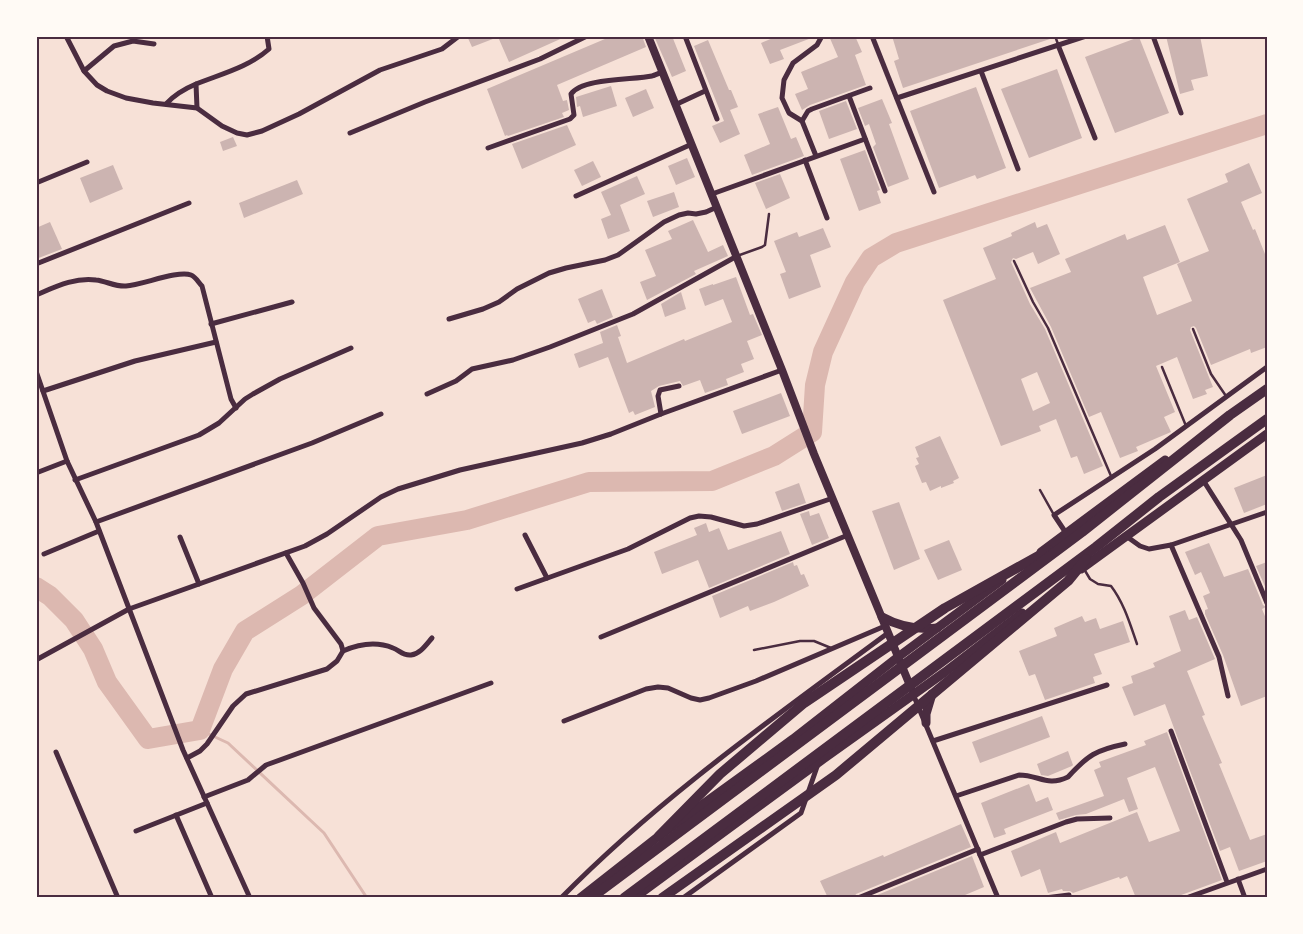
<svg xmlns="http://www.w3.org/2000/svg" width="1303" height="934" viewBox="0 0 1303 934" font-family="Karla,sans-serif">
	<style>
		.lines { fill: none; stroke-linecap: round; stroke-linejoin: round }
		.stream { stroke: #dcb8b0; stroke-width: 3 }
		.river { stroke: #dcb8b0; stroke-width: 20 }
		.building { fill: #ccb4b1; fill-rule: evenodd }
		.service { stroke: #4a2c40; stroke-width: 2.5 }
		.minor { stroke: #4a2c40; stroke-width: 5 }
		.secondary { stroke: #4a2c40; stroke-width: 8 }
		.trunk { stroke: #4a2c40; stroke-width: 9 }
		.motorway { stroke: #4a2c40; stroke-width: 10 }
		.neatline { fill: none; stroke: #4a2c40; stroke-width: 2 }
	</style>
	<rect width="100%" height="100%" fill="#f7e1d7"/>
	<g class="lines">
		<polyline class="stream" points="200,730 228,743 324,833 367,898"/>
		<polyline class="river" points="36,587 50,596 74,620 93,649 107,682 148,739 200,730 223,669 245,631 302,595 378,536 467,520 589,482 712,481 774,456 812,432 815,385 823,352 855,282 871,258 896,243 1267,124"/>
	</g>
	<g class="building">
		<polygon points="467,36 567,36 509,62 498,37 472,47"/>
		<polygon points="612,36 642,36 646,47 557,85 563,101 567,100 569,110 562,113 564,117 508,136 507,135 505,136 487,89"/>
		<polygon points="654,36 672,36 686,71 672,77"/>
		<polygon points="778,36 814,36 814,37 780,50 784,59 770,64 761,43"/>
		<polygon points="829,36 855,36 862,52 855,55 866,85 810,105 802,110 795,94 808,89 801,72 838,57"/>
		<polygon points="892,36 1052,36 1053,38 903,88 894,61 899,59"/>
		<polygon points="1166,36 1200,36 1208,76 1191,80 1194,90 1180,94"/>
		<polygon points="1139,37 1169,113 1115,133 1085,57"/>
		<polygon points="708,40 729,90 731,90 738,107 730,110 740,134 720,143 712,126 724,121 694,46"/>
		<polygon points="1057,69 1082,138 1029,158 1001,89"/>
		<polygon points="611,86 617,106 583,117 580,106 577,107 576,97"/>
		<polygon points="976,87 1006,168 977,179 975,175 939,188 910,111"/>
		<polygon points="646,89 654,108 633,117 625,98"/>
		<polygon points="882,99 892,123 889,124 909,179 888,187 873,147 876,144 869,124 865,126 858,108"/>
		<polygon points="846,101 857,129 829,139 819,111"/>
		<polygon points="778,107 791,139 796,137 804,156 752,175 744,155 770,144 758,114"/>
		<polygon points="567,125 576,145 522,169 512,144"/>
		<polygon points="233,137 237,146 223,151 220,142"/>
		<polygon points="865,150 880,190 877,191 881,203 859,211 840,159"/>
		<polygon points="687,158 695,177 676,185 668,166"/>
		<polygon points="593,161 601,177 582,186 574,170"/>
		<polygon points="1249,163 1262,193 1241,202 1253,230 1255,229 1267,259 1267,347 1251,353 1250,349 1211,365 1196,328 1194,326 1191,327 1190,330 1213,387 1205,390 1207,394 1193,399 1177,357 1156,366 1175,412 1164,417 1171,432 1136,447 1138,451 1120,458 1101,412 1089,417 1051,327 1030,288 1071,272 1065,259 1125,234 1127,240 1165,225 1180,262 1143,277 1157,315 1192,301 1177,264 1209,251 1187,199 1228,182 1225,174"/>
		<polygon points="113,165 123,189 90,203 80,178"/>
		<polygon points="780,174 790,198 766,209 755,183"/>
		<polygon points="637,176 645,194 620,205 630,231 608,239 601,219 611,215 601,192"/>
		<polygon points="297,180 303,194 244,218 239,203"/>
		<polygon points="674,192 679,207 653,217 647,201"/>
		<polygon points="693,220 708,252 723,245 728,256 694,271 696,274 647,300 640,282 656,276 645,250 672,239 668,231"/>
		<polygon points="50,222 62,249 36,259 36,228"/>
		<path d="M1035 222 1037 228 1047 224 1060 254 1038 264 1033 252 1016 259 1013 258 1011 262 1030 304 1045 329 1103 466 1084 474 1077 456 1071 458 1056 419 1039 426 1041 431 1001 446 943 300 996 279 983 248 1012 236 1011 233ZM1037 372 1050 403 1033 411 1021 379Z"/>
		<polygon points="823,228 831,247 810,255 821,287 789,299 780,274 786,272 774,241 797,232 799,237"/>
		<polygon points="736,277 750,315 753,314 762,335 747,341 754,359 741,364 744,372 726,379 728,385 705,393 700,380 683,386 680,381 659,386 651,391 655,407 635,415 633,411 629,413 608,357 579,368 574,354 603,343 600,332 617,325 621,336 618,337 627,363 684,339 685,341 732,322 723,299 705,306 699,289 713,284 713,285"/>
		<polygon points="602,289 613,317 597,324 595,320 588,323 578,299"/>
		<polygon points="681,292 686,309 665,317 661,304"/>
		<polygon points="781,393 790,416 742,434 733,411"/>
		<polygon points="940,436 959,478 953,481 954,483 941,488 941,486 930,491 926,482 922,483 915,466 919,464 916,458 919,457 915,447"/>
		<polygon points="1267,475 1267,504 1244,513 1234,488"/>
		<polygon points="799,483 806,503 782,511 775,492"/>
		<polygon points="899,502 920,559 894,570 872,511"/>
		<polygon points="809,511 810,516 819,513 829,538 812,545 800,514"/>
		<polygon points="706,523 709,532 719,528 728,550 781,531 790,554 709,588 698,560 662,574 654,552 697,535 694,528"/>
		<polygon points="949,540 962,570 938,580 924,550"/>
		<polygon points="1209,543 1224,577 1248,569 1263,605 1266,607 1262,609 1267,621 1267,696 1241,706 1223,655 1205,614 1205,610 1208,609 1203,596 1210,593 1201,572 1195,575 1185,552"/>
		<polygon points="793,562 794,566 797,565 801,575 804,574 809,586 774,602 750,611 748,606 720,618 712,596"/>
		<polygon points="1267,562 1267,591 1256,566"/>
		<polygon points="1185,610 1189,620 1197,617 1215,659 1187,671 1205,715 1202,716 1222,763 1219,764 1250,840 1267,834 1267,861 1239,871 1230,847 1220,851 1165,704 1134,716 1122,687 1133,683 1131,676 1155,667 1153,663 1181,651 1169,616"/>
		<polygon points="1082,616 1085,622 1096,618 1100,629 1123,621 1130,642 1094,654 1102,674 1093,677 1095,683 1045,700 1035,674 1029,676 1019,651 1057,636 1054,628"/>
		<polygon points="1042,716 1050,737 980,763 972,742"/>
		<polygon points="1167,732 1222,880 1173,898 1136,898 1127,876 1120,879 1119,877 1073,893 1070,891 1063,891 1062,889 1048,893 1040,869 1021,877 1011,851 1056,832 1060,843 1137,812 1149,842 1180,831 1155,767 1127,778 1138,809 1129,812 1124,799 1086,814 1076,815 1059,820 1056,813 1104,796 1094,770 1101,767 1099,762 1146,745 1144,741"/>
		<polygon points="1068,751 1073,765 1072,766 1048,776 1041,775 1037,764"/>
		<polygon points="1029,784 1036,802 1048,797 1053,810 1004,829 1006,834 994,838 981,803"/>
		<polygon points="961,824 971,847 856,894 854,898 828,898 820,881 883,855 884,857"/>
		<polygon points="972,856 984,887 958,898 870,898"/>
	</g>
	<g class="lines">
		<g class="service">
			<polyline points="1055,36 1058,44"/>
			<polyline points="737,256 762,247 765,245 769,214"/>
			<polyline points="1014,261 1033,302 1048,328 1111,476"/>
			<polyline points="1193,329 1211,374 1226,396"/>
			<polyline points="1162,367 1186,426"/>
			<polyline points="1040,490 1054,515"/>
			<path d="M1084 569 1090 579 1098 584 1111 586C1124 603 1130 624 1137 644"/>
			<polyline points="754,650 800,641 814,641 831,648"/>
		</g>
		<g class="minor">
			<polyline points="66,36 84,71 97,85 107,91 126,98 153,103 197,108 222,126 237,133 247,135 262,131 299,114 380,70 442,49 459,36"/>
			<polyline points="685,36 717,119"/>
			<polyline points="872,36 934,192"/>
			<polyline points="1153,36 1181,113"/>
			<polyline points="1058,45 1095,138"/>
			<polyline points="84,71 114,46 133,41 154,44"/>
			<polyline points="981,71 1018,169"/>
			<polyline points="849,96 885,191"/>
			<polyline points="897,98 1086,36"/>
			<path d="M166 104C175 94 184 89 196 84"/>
			<polyline points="677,104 705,91"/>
			<path d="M197 108 196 84C221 74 249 67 269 49L267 36"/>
			<polyline points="802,121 808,111 812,109 870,88"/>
			<polyline points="350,133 425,102 540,59 587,36"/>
			<path d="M488 148 570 119 574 115 571 94C582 78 633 80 652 76 655 75 659 73 663 72"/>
			<polyline points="816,156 802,121 789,113 782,98 784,80 793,63 817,45 822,36"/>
			<polyline points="805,160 827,218"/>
			<polyline points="36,183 87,162"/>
			<polyline points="712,194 865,139"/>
			<polyline points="576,196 692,144"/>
			<polyline points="36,264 189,203"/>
			<path d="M36 295C55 287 75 277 96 280 106 281 116 287 126 286 142 285 178 270 191 275 196 277 198 282 202 286L231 399 236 408"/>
			<polyline points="449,319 483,309 499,302 517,289 549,273 566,268 605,260 618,255 664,222 679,215 688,213 696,214 706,212 717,207"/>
			<polyline points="211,324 292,302"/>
			<polyline points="36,371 67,461 96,522 183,750 250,898"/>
			<polyline points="43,391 135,361 216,342"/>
			<polyline points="427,394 456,381 472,369 513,360 550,347 633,314 737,256"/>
			<polyline points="661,414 658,396 660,390 679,386"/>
			<polyline points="36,473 67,461"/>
			<polyline points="75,480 199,435 219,423 245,399 253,394 280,379 351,348"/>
			<polyline points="1203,480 1241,540 1267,603"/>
			<polyline points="96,522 312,443 381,414"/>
			<polyline points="1066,533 1054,515 1155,449 1267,367"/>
			<polyline points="525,535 547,578"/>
			<polyline points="1126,536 1140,546 1149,549 1171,545 1267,512"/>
			<polyline points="180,537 199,584"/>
			<polyline points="1171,545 1219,657 1228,696"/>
			<polyline points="44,554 99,531"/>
			<polyline points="517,589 628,549 690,518 699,516 711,517 744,526 757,524 833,498"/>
			<polyline points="601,637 848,535"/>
			<path d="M343 651C359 644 376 641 393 648 399 650 403 656 411 655 420 654 426 645 432 638"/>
			<polyline points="36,660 129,609 305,546 327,534 381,497 398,489 460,470 582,443 611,434 661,414 782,370"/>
			<polyline points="913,694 998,898"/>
			<polyline points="564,721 646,689 658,687 668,688 691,698 700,700 709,698 756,681 885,626"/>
			<polyline points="1171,731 1227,882"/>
			<polyline points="933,741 1107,685"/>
			<polyline points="56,752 118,898"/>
			<polyline points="187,758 200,751 207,744 233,706 246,694 327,669 337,661 343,651 341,644 314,608 303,583 286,553"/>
			<path d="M956 796 1019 775C1039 775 1047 787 1068 777 1088 755 1096 750 1125 744"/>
			<polyline points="204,797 248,780 266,765 491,683"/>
			<polyline points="176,815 212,898"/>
			<polyline points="136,831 207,803"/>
			<polyline points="980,855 1066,822 1077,819 1110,818"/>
			<polyline points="1238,879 1245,898"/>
			<path d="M561 898C659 798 776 716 888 633"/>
			<polyline points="683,898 801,813 818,764"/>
			<polyline points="858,898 978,849"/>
			<polyline points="1045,898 1069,895"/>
			<polyline points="1186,898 1267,869"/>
		</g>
		<polyline class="secondary" points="648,36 782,370 814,454 911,688"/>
		<g class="trunk">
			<polyline points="1041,552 1165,460"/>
			<polyline points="1081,569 1267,434"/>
			<path d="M882 617C900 627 917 630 937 628"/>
			<polyline points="926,723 926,714 932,694"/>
			<polyline points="580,898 659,836 793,739 898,657 1002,580"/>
			<polyline points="634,898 819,762 945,672 1022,613"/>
		</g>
		<g class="motorway">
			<polyline points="659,836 720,774 804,703 945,608 1049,550"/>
			<polyline points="591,898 1082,532 1230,415 1267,389"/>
			<polyline points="624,898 1096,547 1159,497 1267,419"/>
			<polyline points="662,898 836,775 1068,581 1086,559"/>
		</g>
	</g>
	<rect width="1303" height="934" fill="none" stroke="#fffaf5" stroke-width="75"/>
	<rect x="38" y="38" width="1228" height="858" class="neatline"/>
</svg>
